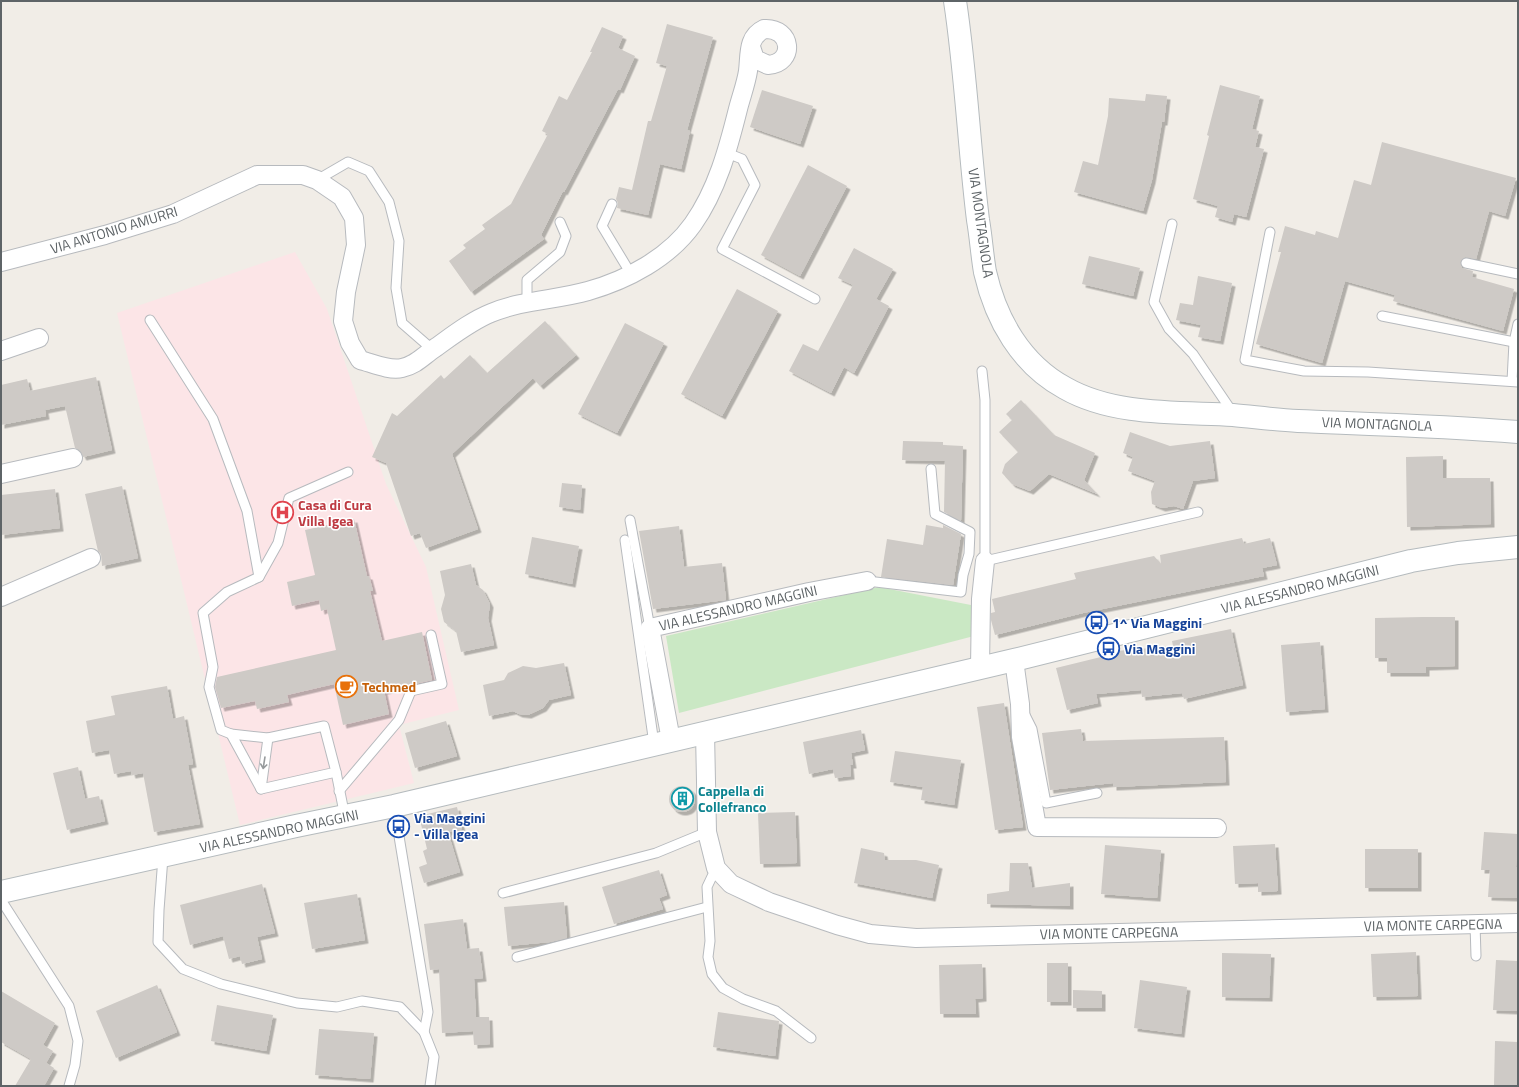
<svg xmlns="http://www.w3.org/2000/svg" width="1519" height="1087" viewBox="0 0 1519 1087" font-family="'Titillium Web',sans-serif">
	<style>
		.medical { fill: #fce5e7 }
		.green { fill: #cae8c4 }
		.building { fill: #cecac6; filter: url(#shadow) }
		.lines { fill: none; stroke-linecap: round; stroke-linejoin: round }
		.lane-casing { stroke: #b7babe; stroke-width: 11 }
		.street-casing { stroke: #b7babe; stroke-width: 20 }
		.secondary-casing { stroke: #b5bbbe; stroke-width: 24 }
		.lane { stroke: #fff; stroke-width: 9 }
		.street { stroke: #fff; stroke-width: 18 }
		.secondary { stroke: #fff; stroke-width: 22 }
		.oneway { stroke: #969a9c }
		.labels { text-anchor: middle; stroke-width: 3; stroke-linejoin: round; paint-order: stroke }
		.street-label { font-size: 14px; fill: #5e6467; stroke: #fff }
		.health-label { font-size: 14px; font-weight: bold; fill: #be3a42; stroke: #fff; text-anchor: start }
		.transit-label { font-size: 14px; font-weight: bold; fill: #164399; stroke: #fff; text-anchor: start }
		.food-label { font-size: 14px; font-weight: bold; fill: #c56008; stroke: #fff; text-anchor: start }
		.culture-label { font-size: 14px; font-weight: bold; fill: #0d838f; stroke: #fff; text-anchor: start }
	</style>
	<defs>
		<filter id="shadow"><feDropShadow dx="3.5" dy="3.5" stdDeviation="0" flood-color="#0004"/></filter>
	</defs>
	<rect width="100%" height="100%" fill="#f1ede7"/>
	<polygon class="medical" points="295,252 327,309 386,484 426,567 459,710 399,725 414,783 240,825 117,313"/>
	<polygon class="green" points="879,587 976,606 974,636 679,713 666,636"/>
	<g class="building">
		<polygon points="667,24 713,37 687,130 690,131 681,169 660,164 648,215 617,208 618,203 616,199 619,187 632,190 648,121 651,121 667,66 656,63"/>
		<polygon points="602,27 623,36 618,48 635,56 620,90 618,89 564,192 563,191 541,235 544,239 471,292 449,261 466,248 463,245 485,229 482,225 511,204 548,134 542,131 559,96 567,100 592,52 590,52"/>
		<polygon points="1220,85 1260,96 1252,129 1259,131 1255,147 1264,149 1246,217 1234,214 1232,222 1215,217 1218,206 1193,199 1209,136 1207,135"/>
		<polygon points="762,90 813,106 800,144 750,127"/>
		<polygon points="1146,94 1167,96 1164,122 1162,122 1152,180 1143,211 1074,192 1083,161 1098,165 1108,116 1109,98 1145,101"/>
		<polygon points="1382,142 1516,178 1505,216 1489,211 1476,259 1465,257 1460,262 1462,268 1473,271 1472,277 1514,289 1503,331 1393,301 1395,295 1345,281 1322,363 1256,344 1281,252 1278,252 1285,226 1315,235 1316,231 1338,238 1354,180 1371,185"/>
		<polygon points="808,165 847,186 800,276 761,255"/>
		<polygon points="854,248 893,269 876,299 889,306 854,373 844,367 831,393 789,371 803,344 818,351 853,285 838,278"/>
		<polygon points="1089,256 1140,268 1133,296 1082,284"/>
		<polygon points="1198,276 1232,283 1220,341 1198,337 1201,325 1176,320 1180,303 1193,305"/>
		<polygon points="737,289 778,311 722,416 681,394"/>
		<polygon points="545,321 576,355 540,386 533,378 452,454 478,529 426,548 420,533 411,536 386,463 372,457 392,413 397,416 441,375 444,379 470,355 487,373"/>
		<polygon points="625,323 664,343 617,433 578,414"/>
		<polygon points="96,377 112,450 83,457 80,451 75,448 65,406 45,410 46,416 1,425 1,385 27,379 30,391"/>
		<polygon points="1021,400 1054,435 1095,453 1084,480 1097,494 1049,474 1030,491 1012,484 1002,473 1005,464 1018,452 999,432 1012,420 1006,414"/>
		<polygon points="1130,432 1170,446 1210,441 1215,478 1193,481 1183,509 1174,506 1162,508 1152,504 1151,492 1155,481 1128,471 1133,457 1123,453"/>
		<polygon points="903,441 943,442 943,445 963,446 961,521 944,512 945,461 902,460"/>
		<polygon points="1443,456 1443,478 1490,478 1491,524 1407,527 1406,457"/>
		<polygon points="562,483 582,485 580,510 559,507"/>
		<polygon points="122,486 138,558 102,566 101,554 98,551 85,494"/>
		<polygon points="55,489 60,528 1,535 1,495"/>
		<polygon points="354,519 367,576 369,576 373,591 370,591 382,641 422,632 432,680 384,691 389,714 343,725 334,684 287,695 289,702 257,709 255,701 221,708 215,687 217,677 336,650 327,609 321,611 319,600 292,606 287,582 315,575 305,530"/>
		<polygon points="926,525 943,528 943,525 961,534 953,585 881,577 887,539 923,545"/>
		<polygon points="679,526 684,567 722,563 726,600 653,609 639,531"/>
		<polygon points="532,537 579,546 572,584 525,574"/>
		<polygon points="1242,538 1244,544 1270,538 1277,565 1262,568 1264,576 1083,613 995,635 991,620 991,613 995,612 992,599 1076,579 1074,573 1154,556 1161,564 1160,555"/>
		<polygon points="471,564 476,585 483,590 490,604 488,618 494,645 461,652 456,631 444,622 441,609 445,595 440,571"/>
		<polygon points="1423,617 1455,617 1455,666 1426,667 1426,673 1387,673 1387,658 1375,658 1375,618"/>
		<polygon points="1231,629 1243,685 1184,699 1182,693 1142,697 1141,690 1096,694 1098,703 1067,710 1056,668 1105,656 1105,652 1173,646 1172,641"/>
		<polygon points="1320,642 1325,709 1286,712 1281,645"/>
		<polygon points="564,663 571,695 549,700 543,708 528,715 519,714 513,711 489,716 483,685 504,680 508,673 523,666 536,668"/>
		<polygon points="167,686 173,719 184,716 193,764 188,765 200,824 154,832 143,773 132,775 131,771 114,774 109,750 92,753 86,721 115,715 111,696"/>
		<polygon points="1004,703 1023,827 995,830 977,707"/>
		<polygon points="446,721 457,756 415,768 405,733"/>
		<polygon points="1081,729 1083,741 1224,737 1226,782 1113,787 1113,783 1050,790 1042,733"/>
		<polygon points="861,730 865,750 851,753 853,765 850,765 851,776 835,778 833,769 809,774 803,742"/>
		<polygon points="895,751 961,760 954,805 921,800 923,787 890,782"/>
		<polygon points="78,767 85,799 99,796 105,821 67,830 53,773"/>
		<circle cx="682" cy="799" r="13"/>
		<polygon points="457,807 462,829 448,832 460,872 424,883 419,867 427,864 423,851 427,849 419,816"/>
		<polygon points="795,812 797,863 760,864 758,813"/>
		<polygon points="1484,832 1518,834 1516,867 1518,867 1518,898 1488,897 1490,870 1481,870"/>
		<polygon points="1275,844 1278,891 1258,892 1258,883 1235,884 1233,846"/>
		<polygon points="1105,845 1161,850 1157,898 1101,894"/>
		<polygon points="861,848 884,853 885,860 916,860 939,865 932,898 854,883"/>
		<rect x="1365" y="849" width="53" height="39"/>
		<polygon points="1010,863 1028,863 1032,888 1070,883 1070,906 987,904 987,894 1009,891"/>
		<polygon points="659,870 667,895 659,898 663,909 614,924 602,887"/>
		<polygon points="262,884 275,933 257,937 262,959 242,964 240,956 229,959 223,936 190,945 180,905"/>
		<polygon points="357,894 365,940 312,949 304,903"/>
		<polygon points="564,902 567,938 550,942 508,946 504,907"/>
		<polygon points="463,919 467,949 479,948 483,978 474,979 476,1017 489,1017 490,1044 474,1045 473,1031 442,1033 439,969 430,970 424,924"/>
		<polygon points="1416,952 1418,996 1373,997 1371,954"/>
		<polygon points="1222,953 1271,954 1269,998 1222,997"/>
		<polygon points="1496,960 1518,961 1518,1011 1493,1010"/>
		<rect x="1047" y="963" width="21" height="39"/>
		<polygon points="982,964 983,998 975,999 976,1014 940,1014 939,965"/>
		<polygon points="1140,980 1187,987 1181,1034 1134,1028"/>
		<polygon points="157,985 177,1032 116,1058 96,1011"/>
		<polygon points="1073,990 1102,991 1102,1008 1073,1008"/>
		<polygon points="1,991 55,1023 43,1045 53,1051 46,1063 54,1068 44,1086 15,1086 31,1059 1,1042"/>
		<polygon points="217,1005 273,1015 266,1051 211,1041"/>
		<polygon points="718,1012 779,1021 775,1056 713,1047"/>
		<polygon points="319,1029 374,1033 370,1079 315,1075"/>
		<polygon points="1495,1041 1518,1042 1518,1086 1494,1086"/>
	</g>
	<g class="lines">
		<defs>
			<g id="lane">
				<polyline points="727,153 742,159 755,185 722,249 815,299"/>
				<polyline points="317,180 348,162 369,171 389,202 399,241 396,288 402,323 433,350"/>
				<polyline points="612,204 602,226 631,274"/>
				<polyline points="1172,224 1154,302 1169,329 1193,354 1233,413"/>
				<polyline points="1270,232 1245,360 1304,371 1368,372 1518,382"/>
				<polyline points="1466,263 1518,274"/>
				<polyline points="527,302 527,280 560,252 566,236 560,222"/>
				<polyline points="1382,316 1514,342"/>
				<polyline points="150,320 213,419 247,511 259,577"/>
				<polyline points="982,371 985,400 985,561 1198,512"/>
				<polyline points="1512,381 1514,342 1518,324"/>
				<polyline points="630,520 650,628"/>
				<polyline points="625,540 654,744"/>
				<polyline points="867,581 961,592 963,575 969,554 970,532 935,514 931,469"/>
				<polyline points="1025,715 1032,729 1046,803 1097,793"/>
				<polygon points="324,726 336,772 261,789 231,734 268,738"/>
				<polyline points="231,734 221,730 209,687 213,667 203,613 227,592 259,577 278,543 289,498 348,472"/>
				<polyline points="336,772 345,817"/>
				<polyline points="261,789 268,738"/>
				<polyline points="339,791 399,720 411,691 442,684 431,635"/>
				<polyline points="394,806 428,1012 424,1032"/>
				<polyline points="163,857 159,910 158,942 183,969 221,984 297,1003 337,1007 362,1001 400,1007 424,1032 434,1057 430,1086"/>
				<polyline points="716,868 707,887 710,941 708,957 712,974 723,988 743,999 776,1011 811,1038"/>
				<polyline points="503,893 656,853 707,832"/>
				<polyline points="1,900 69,1006 78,1041 75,1065 69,1086"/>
				<polyline points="1475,924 1476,956"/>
				<polyline points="517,957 707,907"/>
			</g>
			<g id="street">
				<path d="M1 262 105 235 173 214 257 175H303L317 180 342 197 354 218 356 245 346 292 343 321 350 343 360 360C372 363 389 371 402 368 416 365 423 356 435 348 452 336 471 321 491 313 522 300 556 300 588 291 627 280 669 258 693 224 717 190 728 149 738 109 741 97 746 84 748 71 750 55 747 37 764 29 792 27 796 63 768 65L755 59 751 47"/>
				<polyline points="1,351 39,338"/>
				<polyline points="1,474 73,458"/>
				<polyline points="1,597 91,558"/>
				<polyline points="1014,660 1020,704 1021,737 1037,827 1217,828"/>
				<polyline points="980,668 981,599 985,561"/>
				<polyline points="705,732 707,832 716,868 731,884 769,902 837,925 870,934 916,938 1518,923"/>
				<polyline points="671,740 650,628 809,592 867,581"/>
			</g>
			<g id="secondary">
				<path d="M955 1C966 73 969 147 978 220 981 237 982 255 985 272 996 320 1021 364 1065 388 1114 416 1178 412 1233 415 1255 417 1276 420 1298 421 1372 424 1445 426 1518 432"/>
				<polyline points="1,892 296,826 394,806 1014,660 1411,561 1458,553 1518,547"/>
			</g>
		</defs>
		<use href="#lane" class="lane-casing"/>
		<use href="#street" class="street-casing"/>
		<use href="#secondary" class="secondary-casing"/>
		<use href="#lane" class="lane"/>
		<use href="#street" class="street"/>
		<use href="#secondary" class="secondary"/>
	</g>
	<defs><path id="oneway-shaft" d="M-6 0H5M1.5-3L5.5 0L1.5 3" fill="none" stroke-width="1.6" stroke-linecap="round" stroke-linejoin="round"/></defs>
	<use class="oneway" href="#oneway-shaft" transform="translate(264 763) rotate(99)"/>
	<defs>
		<symbol id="hospital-ring" viewBox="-11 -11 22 22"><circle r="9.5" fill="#fff" stroke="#e0444e" stroke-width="1.5"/><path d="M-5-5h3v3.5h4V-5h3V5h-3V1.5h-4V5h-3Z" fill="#e0444e"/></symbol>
		<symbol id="bus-ring" viewBox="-11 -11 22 22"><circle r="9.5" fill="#fff" stroke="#1a4fb4" stroke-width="1.5"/><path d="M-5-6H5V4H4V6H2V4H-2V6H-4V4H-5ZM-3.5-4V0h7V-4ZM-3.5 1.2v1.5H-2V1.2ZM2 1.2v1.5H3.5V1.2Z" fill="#1a4fb4"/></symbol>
		<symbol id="cafe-ring" viewBox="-11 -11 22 22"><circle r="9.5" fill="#fff" stroke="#e8710a" stroke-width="1.5"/><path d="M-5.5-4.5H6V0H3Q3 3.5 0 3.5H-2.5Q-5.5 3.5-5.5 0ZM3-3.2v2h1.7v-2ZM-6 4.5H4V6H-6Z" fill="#e8710a"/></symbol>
		<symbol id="building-ring" viewBox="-11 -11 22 22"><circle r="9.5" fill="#fff" stroke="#0f9aa8" stroke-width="1.5"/><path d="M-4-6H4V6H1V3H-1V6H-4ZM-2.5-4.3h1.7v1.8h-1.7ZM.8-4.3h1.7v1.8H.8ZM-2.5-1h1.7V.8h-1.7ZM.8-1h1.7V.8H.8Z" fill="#0f9aa8"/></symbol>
	</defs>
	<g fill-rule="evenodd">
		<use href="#hospital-ring" x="270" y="500" width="25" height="25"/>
		<use href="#bus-ring" x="1084" y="610" width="25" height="25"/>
		<use href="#bus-ring" x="1096" y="636" width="25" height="25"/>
		<use href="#cafe-ring" x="334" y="674" width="25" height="25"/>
		<use href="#building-ring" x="670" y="786" width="25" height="25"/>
		<use href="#bus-ring" x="386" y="814" width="25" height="25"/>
	</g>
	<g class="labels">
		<g class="street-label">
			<text transform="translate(981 223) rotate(82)" y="5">VIA MONTAGNOLA</text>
			<text transform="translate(114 230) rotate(-17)" y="5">VIA ANTONIO AMURRI</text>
			<text transform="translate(1377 424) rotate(2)" y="5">VIA MONTAGNOLA</text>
			<text transform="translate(1300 589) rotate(-14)" y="5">VIA ALESSANDRO MAGGINI</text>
			<text transform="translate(738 608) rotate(-13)" y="5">VIA ALESSANDRO MAGGINI</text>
			<text transform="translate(279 831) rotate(-12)" y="5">VIA ALESSANDRO MAGGINI</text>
			<text transform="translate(1433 925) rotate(-1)" y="5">VIA MONTE CARPEGNA</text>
			<text transform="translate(1109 933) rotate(-1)" y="5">VIA MONTE CARPEGNA</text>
		</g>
		<g class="health-label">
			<text x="298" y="510">Casa di Cura<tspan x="298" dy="16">Villa Igea</tspan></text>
		</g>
		<g class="transit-label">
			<text x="1112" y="628">1^ Via Maggini</text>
			<text x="1124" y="654">Via Maggini</text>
			<text x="414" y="823">Via Maggini<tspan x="414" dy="16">- Villa Igea</tspan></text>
		</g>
		<g class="food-label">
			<text x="362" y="692">Techmed</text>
		</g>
		<g class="culture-label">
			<text x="698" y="796">Cappella di<tspan x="698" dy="16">Collefranco</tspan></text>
		</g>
	</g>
	<rect width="1519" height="1087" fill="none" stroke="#5e6467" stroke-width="4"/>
</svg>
